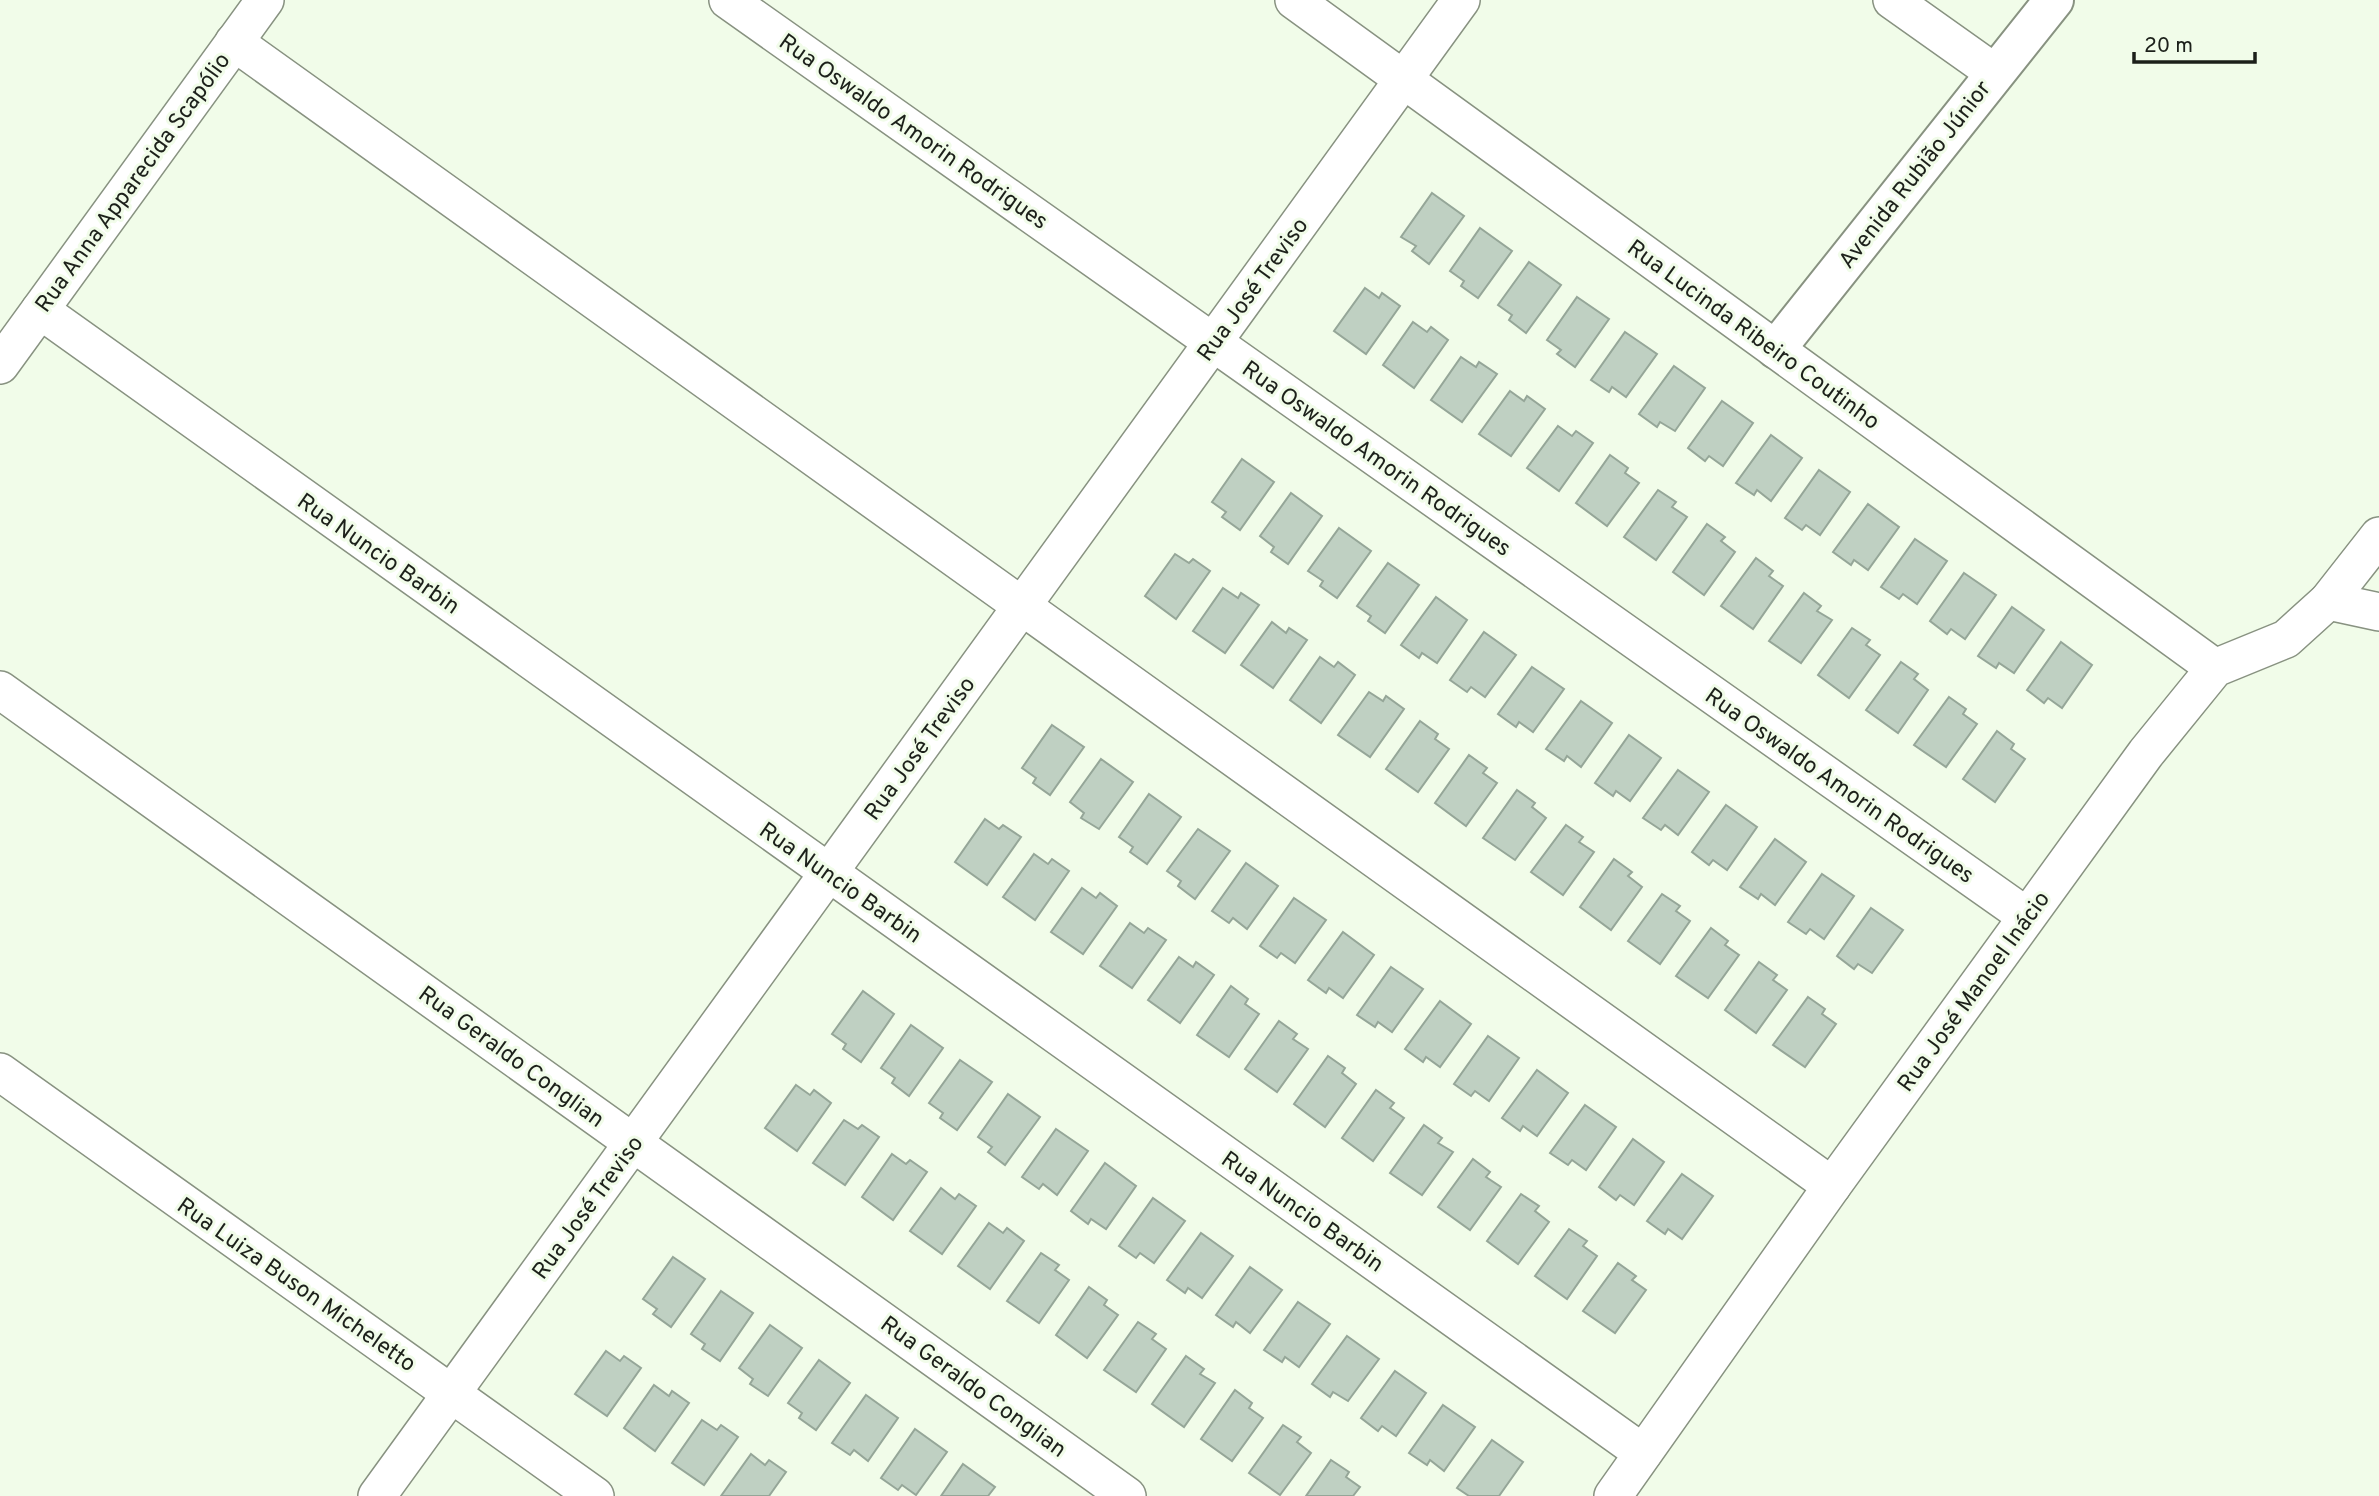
<svg xmlns="http://www.w3.org/2000/svg" width="2379" height="1496" viewBox="0 0 2379 1496" font-family="Overpass,sans-serif">
	<style>
		.building { fill: #bfd0c2; stroke: #95a698; stroke-width: 2 }
		.lines { fill: none; stroke-linecap: round; stroke-linejoin: round }
		.street-casing { stroke: #889281; stroke-width: 40 }
		.secondary-casing { stroke: #889281; stroke-width: 42 }
		.street { stroke: #fff; stroke-width: 37 }
		.secondary { stroke: #fff; stroke-width: 38 }
		.labels { text-anchor: middle; stroke-width: 6; stroke-linejoin: round; paint-order: stroke }
		.street-label { font-size: 23px; fill: #1c201a; stroke: #f1fce9 }
	</style>
	<rect width="100%" height="100%" fill="#f1fce9"/>
	<g class="building">
		<polygon points="1432,193 1464,216 1429,264 1412,251 1416,246 1401,237"/>
		<polygon points="1480,228 1512,251 1478,298 1461,286 1464,281 1450,271"/>
		<polygon points="1529,262 1561,285 1526,333 1509,320 1512,315 1498,305"/>
		<polygon points="1365,288 1379,298 1382,293 1400,306 1366,354 1334,331"/>
		<polygon points="1577,297 1609,319 1575,367 1557,354 1561,350 1547,340"/>
		<polygon points="1413,322 1427,332 1431,327 1448,340 1414,388 1383,365"/>
		<polygon points="1625,332 1657,354 1626,397 1612,387 1609,392 1591,380"/>
		<polygon points="1461,357 1476,367 1479,362 1497,374 1462,422 1431,400"/>
		<polygon points="1674,366 1705,388 1675,431 1660,422 1657,427 1639,414"/>
		<polygon points="1510,391 1524,401 1527,396 1545,409 1511,456 1479,434"/>
		<polygon points="1722,401 1753,423 1723,466 1709,456 1705,461 1688,448"/>
		<polygon points="1558,426 1572,436 1576,431 1593,443 1559,491 1527,468"/>
		<polygon points="1771,435 1802,458 1771,501 1757,490 1754,495 1736,483"/>
		<polygon points="1610,455 1628,468 1625,473 1639,483 1607,526 1576,503"/>
		<polygon points="1242,459 1274,482 1240,530 1222,517 1226,512 1212,502"/>
		<polygon points="1819,470 1850,492 1820,535 1806,525 1802,530 1785,518"/>
		<polygon points="1658,490 1676,502 1672,507 1687,517 1656,560 1624,537"/>
		<polygon points="1291,493 1322,516 1288,564 1271,552 1274,547 1260,536"/>
		<polygon points="1868,504 1899,527 1868,570 1854,560 1851,565 1833,552"/>
		<polygon points="1707,524 1725,537 1721,541 1735,552 1704,595 1673,572"/>
		<polygon points="1339,528 1371,551 1337,598 1320,586 1323,581 1308,571"/>
		<polygon points="1915,539 1947,561 1917,604 1903,594 1899,599 1881,587"/>
		<polygon points="1175,554 1189,563 1193,559 1210,571 1176,619 1145,596"/>
		<polygon points="1756,558 1773,571 1769,576 1783,586 1753,629 1721,606"/>
		<polygon points="1388,563 1419,585 1385,633 1368,621 1371,616 1357,606"/>
		<polygon points="1964,573 1996,595 1965,639 1951,629 1947,634 1930,621"/>
		<polygon points="1223,588 1238,598 1241,593 1259,605 1225,653 1193,631"/>
		<polygon points="1804,593 1821,606 1817,611 1832,620 1801,663 1769,641"/>
		<polygon points="1436,597 1467,620 1437,663 1422,653 1419,658 1401,645"/>
		<polygon points="2012,607 2044,630 2014,673 1999,663 1996,668 1978,656"/>
		<polygon points="1272,622 1286,633 1289,628 1307,640 1273,688 1241,665"/>
		<polygon points="1852,628 1870,640 1866,645 1880,655 1849,698 1818,675"/>
		<polygon points="1484,632 1516,655 1485,697 1471,687 1467,692 1450,680"/>
		<polygon points="2061,642 2092,665 2062,708 2048,698 2044,703 2027,690"/>
		<polygon points="1320,657 1334,667 1338,662 1355,675 1321,723 1290,700"/>
		<polygon points="1901,662 1918,674 1914,679 1928,690 1898,733 1866,710"/>
		<polygon points="1532,667 1564,689 1533,732 1519,722 1516,727 1498,714"/>
		<polygon points="1369,692 1383,701 1386,696 1404,709 1370,757 1338,735"/>
		<polygon points="1949,697 1966,709 1963,714 1977,724 1946,767 1914,745"/>
		<polygon points="1581,701 1612,723 1581,767 1567,756 1564,761 1546,749"/>
		<polygon points="1420,721 1438,734 1435,739 1449,749 1418,792 1386,769"/>
		<polygon points="1052,725 1084,747 1050,795 1033,783 1036,778 1022,768"/>
		<polygon points="1997,731 2014,744 2011,749 2025,759 1995,802 1963,779"/>
		<polygon points="1629,735 1661,758 1630,801 1616,791 1613,796 1595,783"/>
		<polygon points="1469,755 1487,768 1483,773 1497,783 1466,826 1435,803"/>
		<polygon points="1101,759 1133,782 1099,829 1081,818 1084,813 1070,802"/>
		<polygon points="1678,770 1709,792 1678,835 1665,825 1661,830 1643,818"/>
		<polygon points="1517,790 1535,803 1532,807 1546,818 1515,860 1483,838"/>
		<polygon points="1149,794 1181,817 1147,864 1130,852 1133,847 1119,837"/>
		<polygon points="1726,805 1757,827 1727,870 1713,860 1709,865 1692,852"/>
		<polygon points="985,819 999,829 1003,825 1021,837 987,885 955,862"/>
		<polygon points="1566,825 1583,837 1579,842 1594,852 1563,895 1531,872"/>
		<polygon points="1198,829 1230,851 1195,899 1178,886 1181,881 1167,871"/>
		<polygon points="1775,839 1806,862 1775,905 1761,894 1758,899 1740,887"/>
		<polygon points="1034,854 1048,864 1052,859 1069,871 1035,920 1003,897"/>
		<polygon points="1614,859 1632,872 1628,876 1642,887 1611,930 1580,907"/>
		<polygon points="1246,863 1278,886 1247,929 1233,918 1229,923 1212,911"/>
		<polygon points="1822,874 1854,896 1824,939 1810,929 1806,934 1788,922"/>
		<polygon points="1082,888 1096,898 1100,893 1117,906 1083,954 1051,932"/>
		<polygon points="1662,894 1680,906 1676,911 1690,921 1660,964 1628,941"/>
		<polygon points="1294,898 1326,920 1295,963 1281,953 1277,958 1260,946"/>
		<polygon points="1871,908 1903,930 1872,973 1858,964 1854,969 1837,956"/>
		<polygon points="1130,923 1144,933 1148,928 1166,940 1132,988 1100,966"/>
		<polygon points="1711,928 1728,941 1725,945 1739,955 1708,998 1676,976"/>
		<polygon points="1343,932 1374,955 1343,998 1329,988 1326,993 1308,980"/>
		<polygon points="1179,957 1193,967 1196,962 1214,975 1180,1023 1148,1000"/>
		<polygon points="1759,962 1777,975 1773,980 1787,990 1756,1033 1725,1010"/>
		<polygon points="1391,967 1423,989 1392,1032 1378,1022 1375,1027 1357,1015"/>
		<polygon points="1231,986 1248,999 1245,1004 1259,1014 1229,1057 1197,1035"/>
		<polygon points="863,991 894,1014 861,1062 843,1049 846,1044 832,1034"/>
		<polygon points="1808,997 1825,1009 1822,1014 1836,1024 1805,1067 1773,1045"/>
		<polygon points="1440,1001 1471,1024 1440,1067 1426,1057 1423,1062 1405,1049"/>
		<polygon points="1279,1021 1297,1034 1293,1039 1308,1049 1277,1092 1245,1069"/>
		<polygon points="911,1025 943,1048 909,1096 892,1083 895,1078 881,1068"/>
		<polygon points="1488,1036 1519,1058 1489,1101 1475,1091 1471,1096 1454,1084"/>
		<polygon points="1328,1056 1345,1068 1342,1073 1356,1084 1325,1127 1294,1104"/>
		<polygon points="960,1060 992,1082 957,1130 940,1118 943,1113 929,1103"/>
		<polygon points="1537,1070 1568,1093 1537,1136 1523,1126 1520,1131 1502,1118"/>
		<polygon points="796,1085 810,1095 814,1090 831,1103 797,1151 765,1128"/>
		<polygon points="1376,1090 1394,1103 1390,1108 1404,1118 1373,1161 1342,1138"/>
		<polygon points="1008,1094 1040,1117 1005,1165 988,1152 992,1147 978,1137"/>
		<polygon points="1585,1105 1616,1127 1586,1170 1572,1160 1568,1165 1550,1153"/>
		<polygon points="844,1120 858,1129 862,1125 879,1137 845,1185 813,1163"/>
		<polygon points="1424,1125 1442,1138 1438,1143 1453,1152 1422,1195 1390,1173"/>
		<polygon points="1056,1129 1088,1151 1057,1195 1043,1184 1039,1189 1022,1177"/>
		<polygon points="1633,1139 1664,1162 1634,1205 1620,1195 1616,1200 1599,1187"/>
		<polygon points="892,1154 906,1164 910,1160 927,1172 893,1220 862,1197"/>
		<polygon points="1473,1159 1490,1172 1486,1177 1501,1187 1470,1230 1438,1207"/>
		<polygon points="1105,1163 1136,1186 1106,1229 1091,1219 1088,1224 1071,1211"/>
		<polygon points="1682,1174 1713,1196 1682,1239 1668,1229 1665,1234 1647,1221"/>
		<polygon points="941,1188 955,1199 959,1194 976,1206 942,1254 910,1231"/>
		<polygon points="1521,1194 1539,1206 1535,1211 1549,1222 1518,1264 1487,1241"/>
		<polygon points="1153,1198 1185,1221 1154,1263 1140,1253 1136,1258 1119,1246"/>
		<polygon points="989,1223 1003,1233 1007,1228 1024,1241 990,1289 958,1266"/>
		<polygon points="1569,1229 1587,1241 1583,1246 1597,1256 1567,1299 1535,1276"/>
		<polygon points="1201,1233 1233,1256 1202,1298 1188,1288 1185,1293 1167,1280"/>
		<polygon points="1041,1253 1059,1265 1055,1270 1069,1280 1039,1323 1007,1301"/>
		<polygon points="673,1257 705,1279 671,1327 653,1314 657,1309 643,1299"/>
		<polygon points="1618,1263 1636,1276 1632,1280 1646,1290 1615,1333 1583,1311"/>
		<polygon points="1250,1267 1282,1290 1250,1333 1236,1322 1233,1327 1216,1315"/>
		<polygon points="1089,1287 1107,1300 1104,1305 1118,1315 1087,1358 1056,1335"/>
		<polygon points="721,1291 753,1313 720,1361 702,1349 705,1344 691,1334"/>
		<polygon points="1298,1302 1330,1324 1299,1367 1285,1357 1282,1362 1264,1350"/>
		<polygon points="1138,1322 1156,1334 1152,1339 1166,1349 1136,1392 1104,1370"/>
		<polygon points="770,1325 802,1348 768,1396 750,1384 753,1379 739,1368"/>
		<polygon points="1347,1336 1379,1359 1348,1401 1333,1392 1330,1397 1312,1384"/>
		<polygon points="606,1351 620,1361 624,1356 641,1368 607,1416 575,1394"/>
		<polygon points="1186,1356 1204,1369 1200,1374 1215,1383 1184,1427 1152,1404"/>
		<polygon points="819,1360 850,1383 816,1430 799,1418 802,1413 788,1403"/>
		<polygon points="1395,1371 1426,1393 1396,1436 1382,1426 1378,1431 1361,1418"/>
		<polygon points="654,1385 669,1396 672,1391 689,1403 655,1451 624,1428"/>
		<polygon points="1235,1390 1252,1403 1249,1408 1263,1418 1232,1461 1201,1439"/>
		<polygon points="866,1395 898,1418 868,1461 854,1450 850,1455 832,1443"/>
		<polygon points="1443,1405 1475,1427 1444,1471 1430,1460 1427,1465 1409,1453"/>
		<polygon points="702,1420 717,1430 721,1425 738,1437 704,1485 672,1463"/>
		<polygon points="1283,1425 1301,1437 1297,1442 1311,1453 1280,1495 1249,1473"/>
		<polygon points="915,1429 947,1452 916,1495 902,1485 898,1490 881,1478"/>
		<polygon points="1492,1440 1523,1462 1499,1496 1469,1496 1457,1488"/>
		<polygon points="751,1454 765,1465 769,1460 786,1472 769,1496 721,1496"/>
		<polygon points="1331,1460 1349,1472 1346,1477 1360,1487 1353,1496 1306,1496"/>
		<polygon points="963,1464 995,1487 988,1496 941,1496"/>
	</g>
	<g class="lines">
		<defs>
			<g id="street">
				<polyline points="728,0 2026,916"/>
				<polyline points="1294,0 2215,668"/>
				<polyline points="1892,0 1995,73"/>
				<polyline points="234,42 1832,1186"/>
				<polyline points="40,310 1643,1453"/>
				<polyline points="0,365 265,0"/>
				<polyline points="2328,601 2379,612"/>
				<polyline points="0,690 1127,1496"/>
				<polyline points="0,1072 595,1496"/>
				<polyline points="377,1496 1461,0"/>
				<polyline points="1613,1496 1832,1186 2146,753 2215,668 2286,639 2328,601 2379,536"/>
			</g>
			<polyline id="secondary" points="1776,349 2054,0"/>
		</defs>
		<use href="#street" class="street-casing"/>
		<use href="#secondary" class="secondary-casing"/>
		<use href="#street" class="street"/>
		<use href="#secondary" class="secondary"/>
	</g>
	<g class="labels">
		<g class="street-label">
			<text transform="translate(914 131) rotate(35)" y="8">Rua Oswaldo Amorin Rodrigues</text>
			<text transform="translate(1914 174) rotate(-52)" y="8">Avenida Rubião Júnior</text>
			<text transform="translate(132 182) rotate(-54)" y="8">Rua Anna Apparecida Scapólio</text>
			<text transform="translate(1252 289) rotate(-54)" y="8">Rua José Treviso</text>
			<text transform="translate(1754 334) rotate(36)" y="8">Rua Lucinda Ribeiro Coutinho</text>
			<text transform="translate(1377 458) rotate(35)" y="8">Rua Oswaldo Amorin Rodrigues</text>
			<text transform="translate(379 553) rotate(35)" y="8">Rua Nuncio Barbin</text>
			<text transform="translate(919 748) rotate(-54)" y="8">Rua José Treviso</text>
			<text transform="translate(1840 785) rotate(35)" y="8">Rua Oswaldo Amorin Rodrigues</text>
			<text transform="translate(841 882) rotate(35)" y="8">Rua Nuncio Barbin</text>
			<text transform="translate(1973 991) rotate(-54)" y="8">Rua José Manoel Inácio</text>
			<text transform="translate(512 1056) rotate(36)" y="8">Rua Geraldo Conglian</text>
			<text transform="translate(587 1207) rotate(-54)" y="8">Rua José Treviso</text>
			<text transform="translate(1303 1211) rotate(35)" y="8">Rua Nuncio Barbin</text>
			<text transform="translate(297 1284) rotate(35)" y="8">Rua Luiza Buson Micheletto</text>
			<text transform="translate(974 1386) rotate(36)" y="8">Rua Geraldo Conglian</text>
		</g>
	</g>
	<path d="M2134 52v10h121v-10" fill="none" stroke="#1c201a" stroke-width="3.5"/>
	<text x="2144" y="52" font-size="21" fill="#1c201a" stroke="#f1fce9" stroke-width="5" paint-order="stroke">20 m</text>
</svg>
